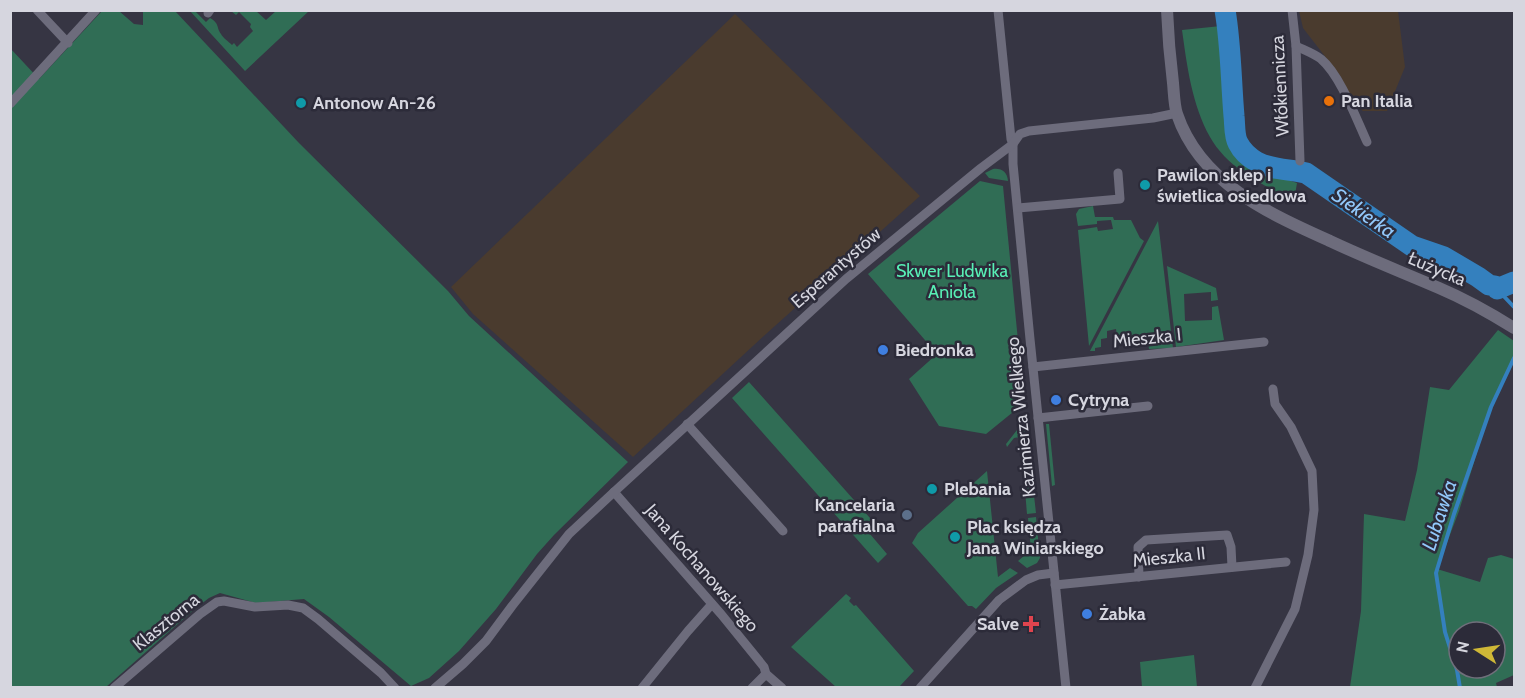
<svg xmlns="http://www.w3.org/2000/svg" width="1525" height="698" viewBox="0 0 1525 698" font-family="Cabin,sans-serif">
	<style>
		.industrial { fill: #4a3b2e }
		.green { fill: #306d55; fill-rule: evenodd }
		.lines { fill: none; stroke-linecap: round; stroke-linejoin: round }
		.stream { stroke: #3480be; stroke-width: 4 }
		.river { stroke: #3480be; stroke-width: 21 }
		.minor { stroke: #6d6c7c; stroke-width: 9 }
		.tertiary { stroke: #6d6c7c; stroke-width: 12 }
		.food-dot { fill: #e8710a; stroke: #2c2b39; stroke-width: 2 }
		.culture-dot { fill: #0f9aa8; stroke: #2c2b39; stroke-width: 2 }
		.shop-dot { fill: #3f7fe0; stroke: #2c2b39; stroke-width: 2 }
		.service-dot { fill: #5c6f8a; stroke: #2c2b39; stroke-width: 2 }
		.health-dot { fill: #e0444e; stroke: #2c2b39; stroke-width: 2 }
		.labels { text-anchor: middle; stroke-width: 5; stroke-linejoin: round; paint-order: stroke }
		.street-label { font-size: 18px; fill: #d6d6df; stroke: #2c2b39 }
		.poi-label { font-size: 18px; font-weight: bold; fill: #d6d6df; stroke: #2c2b39; text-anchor: start }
		.park-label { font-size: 18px; fill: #58eeb5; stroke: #2c2b39 }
		.water-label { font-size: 20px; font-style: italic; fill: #92c8fa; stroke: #2c2b39 }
	</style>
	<rect width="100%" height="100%" fill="#363543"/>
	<g class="industrial">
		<polygon points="1299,11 1398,11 1405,67 1387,111 1363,111 1353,104 1341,77 1303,28"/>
		<polygon points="735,14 920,196 766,334 633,457 473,314 451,287"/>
	</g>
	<g class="green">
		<polygon points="102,11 119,11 134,24 143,25 143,11 175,11 299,143 448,291 469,316 628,462 554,535 537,554 496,609 459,651 429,678 411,686 329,617 304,599 256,603 220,593 209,598 197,607 106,687 11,687 10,48 39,79"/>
		<path d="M190 11H195L206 22 210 18C220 24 216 27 221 34 223 38 228 41 232 45L234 43 237 47 253 31 250 27 251 24 239 12 236 15 231 11H256L266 20 276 11H309L245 71Z"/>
		<path d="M1221 26 1228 102 1235 146 1247 161 1261 171 1297 183 1294 201C1277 192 1258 183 1242 171 1230 163 1217 150 1210 137 1192 105 1187 66 1182 30Z"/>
		<path d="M993 169C1002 168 1007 172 1008 181L989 178 985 173Z"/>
		<polygon points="980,181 1003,186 1024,403 986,434 939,426 909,379 937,354 868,274"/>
		<polygon points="1093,206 1095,217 1113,217 1114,220 1131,220 1140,238 1144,241 1089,346 1078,230 1097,227 1098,231 1113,229 1111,220 1097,221 1097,224 1078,226 1076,214 1079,209"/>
		<polygon points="1158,221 1173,348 1149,349 1148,343 1132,345 1130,334 1117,336 1116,329 1107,331 1107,338 1101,339 1101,347 1095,348 1095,351 1090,351"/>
		<polygon points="1167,266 1216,288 1218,300 1211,301 1211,292 1184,294 1185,321 1212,320 1212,307 1218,306 1224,340 1176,347"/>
		<path d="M1498 330 1514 341V358L1491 407 1459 511 1437 569 1480 582 1488 558 1501 555 1514 559V675L1496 683 1497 687H1350L1361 611 1364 514 1405 521 1417 470 1430 387 1449 390ZM1459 632H1495V668H1459Z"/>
		<polygon points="749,382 878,527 870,534 887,554 878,563 732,398"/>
		<polygon points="1024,421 1027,422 1032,474 1023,475 1020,437 1014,438 1007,447 1006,444"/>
		<polygon points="1046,424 1049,424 1055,485 1052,486"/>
		<polygon points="987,471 998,577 1010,568 1018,573 996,588 976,609 972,606 968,606 912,543 918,533"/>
		<polygon points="1032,478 1036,513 1027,514 1024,479"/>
		<polygon points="1036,517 1040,558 1037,563 1027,568 1018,561 1031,550 1028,518"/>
		<polygon points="846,594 851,598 849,601 854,606 856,605 914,671 899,687 836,687 791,647"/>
		<polygon points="1194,655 1197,687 1142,687 1140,662"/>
	</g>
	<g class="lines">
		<g class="stream">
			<polyline points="1497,289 1514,307"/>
			<polyline points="1460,688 1457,670 1445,632 1436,573 1454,514 1491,407 1514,358"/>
		</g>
		<path class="river" d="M1225 10C1231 45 1231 81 1234 116 1235 124 1234 136 1238 143 1242 151 1250 158 1257 162 1272 170 1290 169 1306 173L1412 246 1444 257 1478 277 1489 285 1495 286 1497 289 1514 282"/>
		<g class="minor">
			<polyline points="37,10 68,43"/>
			<polyline points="998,10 1011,139 1013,144 1013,164 1030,339 1066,688"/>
			<polyline points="1292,10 1296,46 1300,161"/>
			<polyline points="208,13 210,10"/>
			<path d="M1296 46C1304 50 1313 53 1321 59 1340 75 1356 118 1367 142"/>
			<polyline points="10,104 96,10"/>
			<polyline points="1018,208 1120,199 1118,173"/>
			<polyline points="1033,367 1264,342"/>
			<polyline points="1038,418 1148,406"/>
			<polyline points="687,424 783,531"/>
			<polyline points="614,492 721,614 764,667 766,674"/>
			<polyline points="1139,577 1138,547 1146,540 1227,535 1231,547 1232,567"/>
			<polyline points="1055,585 1286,562"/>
			<polyline points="114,688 200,614 217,602 224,601 255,607 288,605 303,608 318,619 381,673 395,688"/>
			<polyline points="435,688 463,664 486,641 512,606 569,534 614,492 846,279 981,168 1013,144 1020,134 1029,131 1153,118 1177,113"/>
			<polyline points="642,688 688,631 712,604"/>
			<polyline points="752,688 766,674 782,688"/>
			<polyline points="920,688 999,600 1026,580 1038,575 1054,573"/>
			<polyline points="1255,688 1295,609 1308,555 1314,510 1312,471 1291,427 1275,404 1273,389"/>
		</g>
		<path class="tertiary" d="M1167 10C1168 35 1170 59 1173 83 1174 93 1174 105 1177 114 1200 183 1270 214 1330 241 1366 258 1402 272 1439 288 1465 299 1490 313 1514 328"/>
	</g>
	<circle class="food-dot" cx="1329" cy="101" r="6"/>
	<g class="culture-dot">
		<circle cx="301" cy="103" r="6"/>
		<circle cx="1145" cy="185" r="6"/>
		<circle cx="932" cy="489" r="6"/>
		<circle cx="955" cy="537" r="6"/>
	</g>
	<g class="shop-dot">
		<circle cx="883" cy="350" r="6"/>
		<circle cx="1056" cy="400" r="6"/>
		<circle cx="1087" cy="614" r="6"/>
	</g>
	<circle class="service-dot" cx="907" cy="515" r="6"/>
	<path class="health-dot" d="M1028 615h6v6h6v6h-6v6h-6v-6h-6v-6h6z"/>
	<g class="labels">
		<g class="street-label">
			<text transform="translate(1280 86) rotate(-93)" y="6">Włókiennicza</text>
			<text transform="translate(836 268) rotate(-41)" y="6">Esperantystów</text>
			<text transform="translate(1437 269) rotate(23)" y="6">Łużycka</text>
			<text transform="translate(1147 338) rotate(-6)" y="6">Mieszka I</text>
			<text transform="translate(1021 417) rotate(-96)" y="6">Kazimierza Wielkiego</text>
			<text transform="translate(1169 557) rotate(-6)" y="6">Mieszka II</text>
			<text transform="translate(702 568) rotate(49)" y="6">Jana Kochanowskiego</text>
			<text transform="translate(166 622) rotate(-39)" y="6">Klasztorna</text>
		</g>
		<g class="poi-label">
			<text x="1341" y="107">Pan Italia</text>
			<text x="313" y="109">Antonow An-26</text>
			<text x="1157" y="181">Pawilon sklep i<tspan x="1157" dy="21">świetlica osiedlowa</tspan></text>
			<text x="895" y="356">Biedronka</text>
			<text x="1068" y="406">Cytryna</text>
			<text x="944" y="495">Plebania</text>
			<text x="895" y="511" text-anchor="end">Kancelaria<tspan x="895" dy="21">parafialna</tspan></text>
			<text x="967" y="533">Plac księdza<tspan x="967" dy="21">Jana Winiarskiego</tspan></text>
			<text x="1099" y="620">Żabka</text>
			<text x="1019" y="630" text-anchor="end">Salve</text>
		</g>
		<g class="park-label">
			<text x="952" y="277">Skwer Ludwika<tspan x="952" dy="21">Anioła</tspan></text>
		</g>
		<g class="water-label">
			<text transform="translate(1364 213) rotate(35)" y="7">Siekierka</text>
			<text transform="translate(1439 515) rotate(-72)" y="7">Lubawka</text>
		</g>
	</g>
	<rect width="1525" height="698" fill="none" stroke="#d6d6df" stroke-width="24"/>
	<g transform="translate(1477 650) rotate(282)"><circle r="28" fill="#2c2b39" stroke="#706f7b" stroke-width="1.5"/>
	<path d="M0-4.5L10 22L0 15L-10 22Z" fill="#cfb837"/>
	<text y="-9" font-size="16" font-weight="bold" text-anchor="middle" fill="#d6d6df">N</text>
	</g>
</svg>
